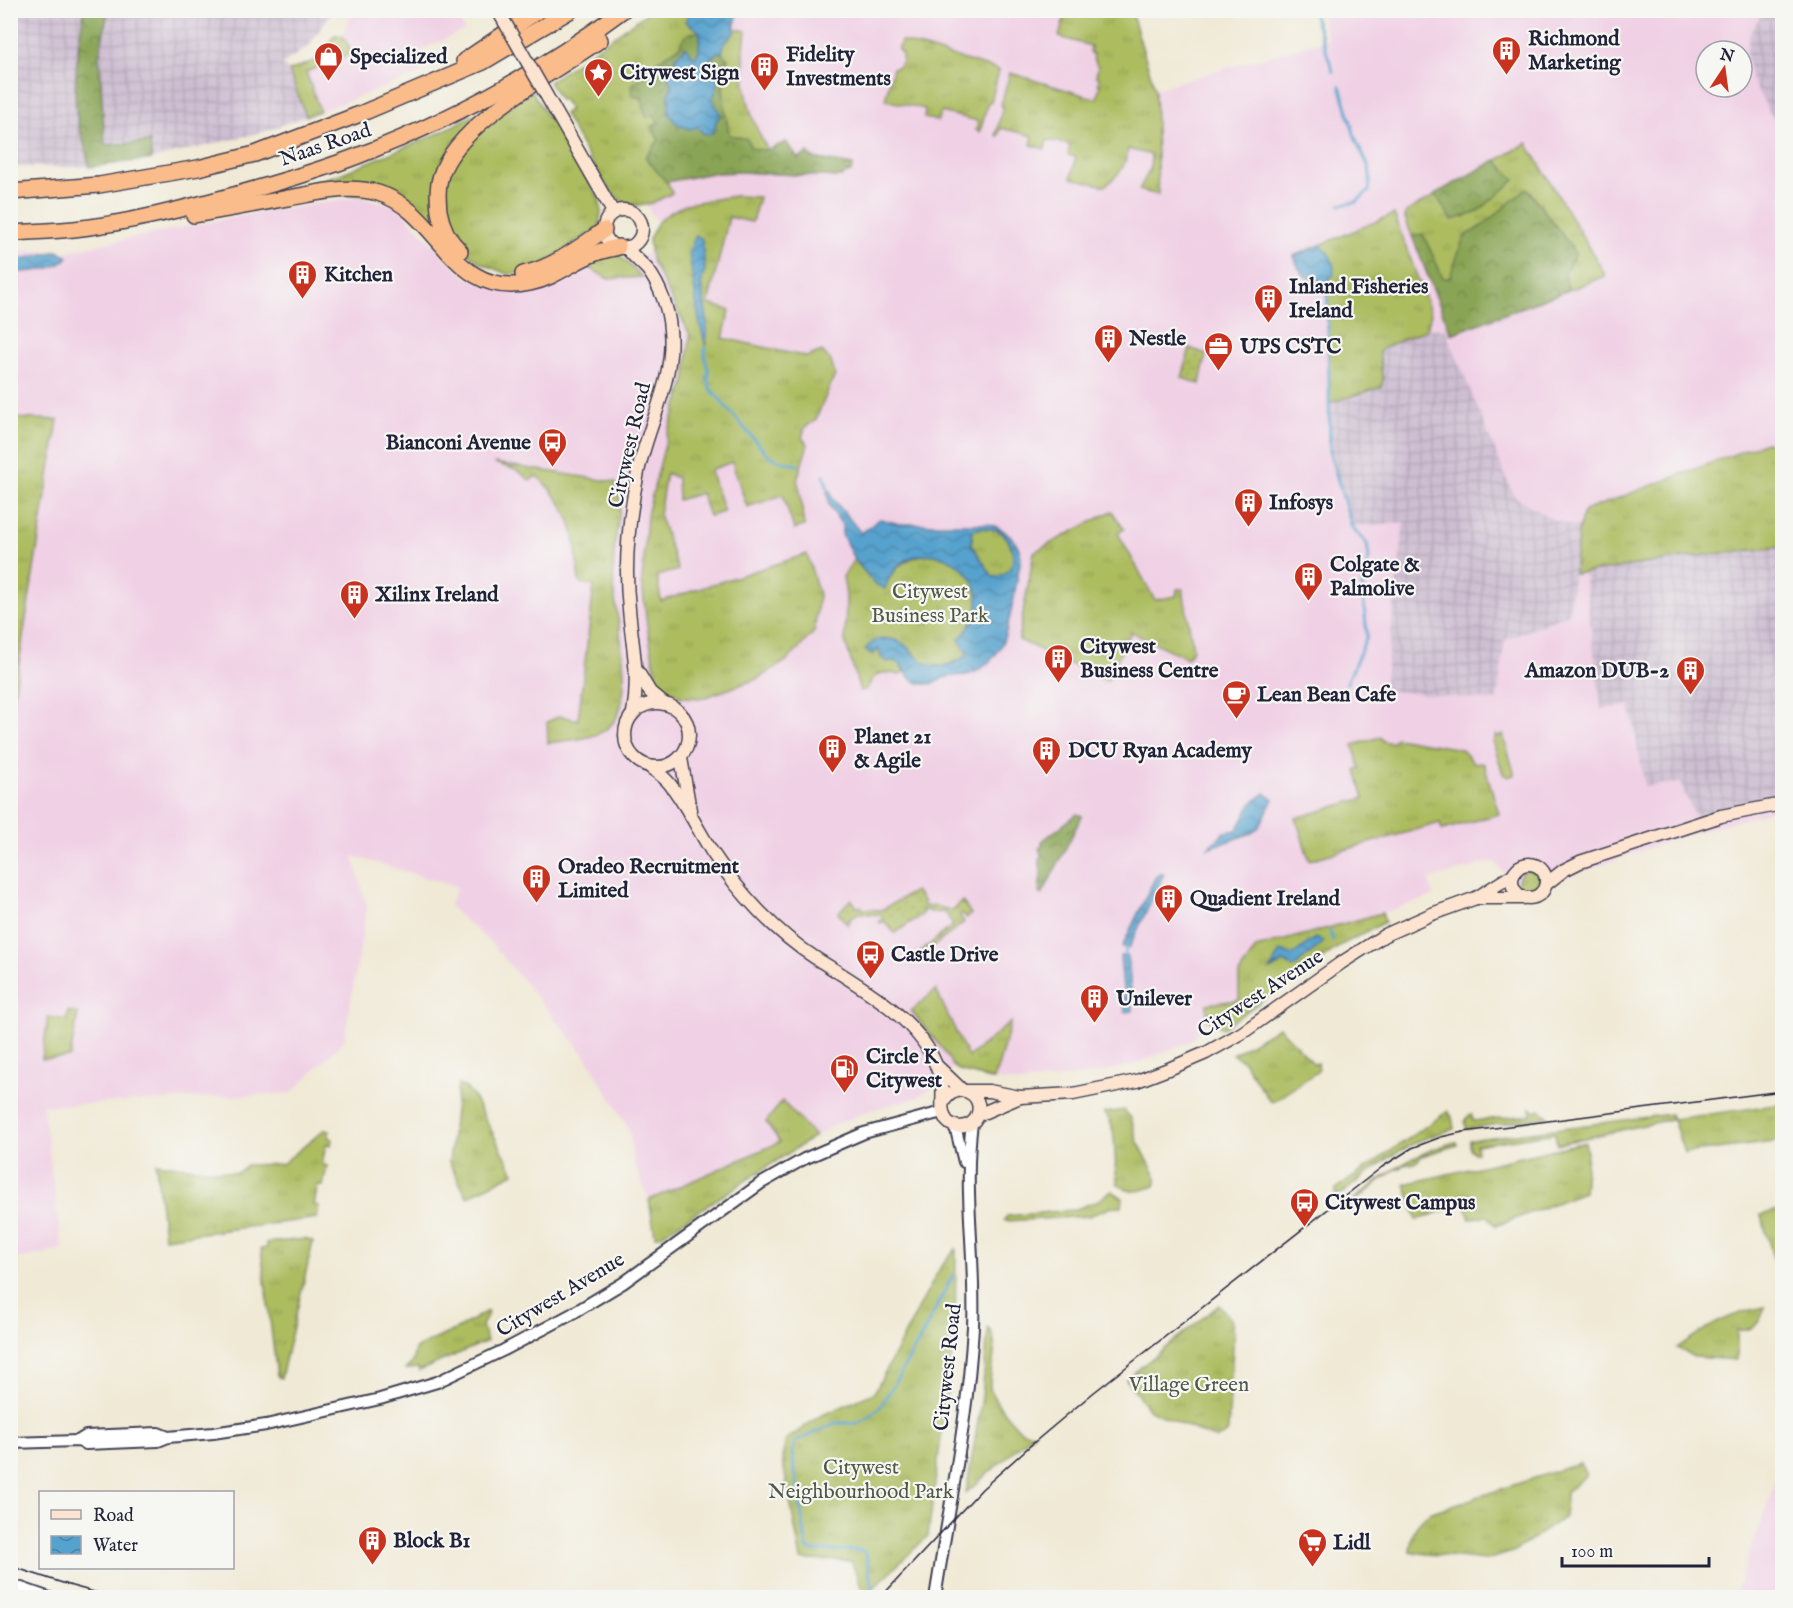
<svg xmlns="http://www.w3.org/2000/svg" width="1793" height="1608" viewBox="0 0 1793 1608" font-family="'IM FELL English',serif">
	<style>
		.built { fill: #f0d0e5; fill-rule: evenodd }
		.industrial { fill: url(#industrial-grid) }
		.grass { fill: url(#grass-tufts); stroke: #676f4c; stroke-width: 1.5 }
		.forest { fill: url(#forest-crowns); stroke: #566348; stroke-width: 1.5 }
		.garden { fill: url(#garden-dots); stroke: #676f4c; stroke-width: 1.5 }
		.water { fill: url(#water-waves); stroke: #3c6284; stroke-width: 1.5; fill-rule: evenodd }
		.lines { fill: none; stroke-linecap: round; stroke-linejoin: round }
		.stream { stroke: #56a2ce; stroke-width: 3 }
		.tertiary-casing { stroke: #414052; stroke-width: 14 }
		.secondary-casing { stroke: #414052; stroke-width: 15 }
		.trunk-casing { stroke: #414052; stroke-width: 18 }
		.tertiary { stroke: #fff; stroke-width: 10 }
		.secondary { stroke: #fde4d1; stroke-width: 12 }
		.trunk { stroke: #fabc8b; stroke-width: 15 }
		.tram { stroke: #22223b; stroke-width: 1.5 }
		.secondary-bridge-casing { stroke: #414052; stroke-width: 15; stroke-linecap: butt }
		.secondary-bridge { stroke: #fde4d1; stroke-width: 12 }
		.labels { text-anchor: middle; stroke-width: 4.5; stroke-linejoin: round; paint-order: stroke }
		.poi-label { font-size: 21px; font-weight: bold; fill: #22223b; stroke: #f6f6f2; text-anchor: start }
		.street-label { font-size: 21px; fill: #22223b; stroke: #f6f6f2 }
		.park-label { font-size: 21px; fill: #525847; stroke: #f6f6f2 }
	</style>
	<defs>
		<pattern id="industrial-grid" width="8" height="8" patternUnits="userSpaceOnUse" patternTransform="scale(1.5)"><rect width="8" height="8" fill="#cebed2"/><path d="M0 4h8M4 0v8" fill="none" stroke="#b1a3b5"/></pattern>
		<pattern id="grass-tufts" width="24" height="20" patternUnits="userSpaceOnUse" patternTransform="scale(1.5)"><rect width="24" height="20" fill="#acbc5e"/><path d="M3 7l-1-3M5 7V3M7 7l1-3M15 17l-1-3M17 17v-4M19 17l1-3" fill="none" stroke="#94a153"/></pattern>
		<pattern id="forest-crowns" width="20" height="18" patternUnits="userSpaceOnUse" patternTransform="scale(1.5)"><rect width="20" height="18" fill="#89a455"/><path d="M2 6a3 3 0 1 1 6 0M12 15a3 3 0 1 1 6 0" fill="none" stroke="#708548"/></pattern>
		<pattern id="garden-dots" width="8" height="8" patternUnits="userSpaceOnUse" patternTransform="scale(1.5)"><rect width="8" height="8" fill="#acbc5e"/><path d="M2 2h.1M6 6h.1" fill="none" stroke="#94a153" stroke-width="1.8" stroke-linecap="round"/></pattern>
		<pattern id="water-waves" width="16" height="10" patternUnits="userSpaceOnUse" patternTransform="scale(1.5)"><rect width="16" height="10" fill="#56a2ce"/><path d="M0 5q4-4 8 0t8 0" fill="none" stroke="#4784a8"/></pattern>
	</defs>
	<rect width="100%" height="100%" fill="#f6f6f2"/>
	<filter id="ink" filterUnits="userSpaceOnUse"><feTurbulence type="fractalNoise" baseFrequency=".0167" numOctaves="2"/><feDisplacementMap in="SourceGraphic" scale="12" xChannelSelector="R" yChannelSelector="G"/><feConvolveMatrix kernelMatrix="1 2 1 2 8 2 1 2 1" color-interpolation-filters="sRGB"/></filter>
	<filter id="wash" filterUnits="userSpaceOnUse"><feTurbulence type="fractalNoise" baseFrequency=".008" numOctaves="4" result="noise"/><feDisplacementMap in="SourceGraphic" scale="24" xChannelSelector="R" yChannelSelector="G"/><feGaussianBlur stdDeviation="1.35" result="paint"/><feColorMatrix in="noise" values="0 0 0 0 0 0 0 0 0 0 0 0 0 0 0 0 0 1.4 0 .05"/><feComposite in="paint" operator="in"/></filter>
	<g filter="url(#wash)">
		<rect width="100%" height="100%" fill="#f0e9d5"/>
		<g class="built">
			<polygon points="352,11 457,11 464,30 416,53 422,71 414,76 306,116 289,71 334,51 349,20"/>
			<path d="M650 11H1131L1155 89 1328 39 1319 12 1326 11H1782V808L1683 836 1521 893 1494 861 1428 880 1434 896 1382 913 1256 948 1239 974V1000L1207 1004V1020L1191 1041 1140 1062 1104 1072 1025 1083 994 1080 1010 1022 919 1097 868 1111 837 1124 815 1136 782 1102 780 1142 717 1173 649 1200 633 1160 629 1129 586 1056 493 945 449 906 457 887 353 856 367 906 344 1041 291 1093 43 1106 62 1250 11 1260V712L58 421 11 418V250L63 252 239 216 359 197 397 206 450 263 467 278 509 291 543 288 574 276 585 265 619 255 631 264 635 259 650 252 649 239 658 222 650 212 647 204 630 205 624 203 609 190 564 114 570 109 563 99 560 100 549 82ZM1706 51H1742V87H1706Z"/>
			<polygon points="1782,1463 1782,1597 1734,1597"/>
		</g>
		<g class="industrial">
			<polygon points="10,11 84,11 76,87 77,117 87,149 89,167 11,167"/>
			<polygon points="108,11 332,11 309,46 282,64 289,71 306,116 266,131 152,159 149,142 105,145 99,56"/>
			<polygon points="1769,11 1782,11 1782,134 1752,81 1746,54 1749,36 1761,15"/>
			<polygon points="1427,329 1445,329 1512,492 1517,498 1554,520 1579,528 1569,614 1505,640 1497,701 1384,690 1404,522 1352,527 1330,454 1330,403 1381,387 1379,352 1385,347"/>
			<polygon points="1782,547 1782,801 1696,818 1680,783 1645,786 1630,705 1601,709 1584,573 1713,554"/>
		</g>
		<g class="grass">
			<path d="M650 11H738L734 28 746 31C740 74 745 113 768 150L786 142 798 159 808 153 812 158 853 165 851 172 846 173 841 177 742 172 712 173 667 182 672 193C659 200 644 209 628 204 607 198 576 134 564 114L570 109 563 99 560 100 549 82Z"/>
			<path d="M1066 11H1131L1155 89 1158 195 1139 190 1150 169 1151 155 1128 149C1125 169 1120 173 1105 186L1071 178 1076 157 1068 155 1070 145 1047 140 1045 149 1031 145 1033 136 1001 128 998 136 996 135 1003 106 1001 105 1010 73 1097 99 1100 85 1098 84 1099 77 1096 76 1098 67 1093 58 1094 55 1090 53 1091 46 1059 37Z"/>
			<polygon points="335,35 343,36 352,53 306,72 320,111 306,116 289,71 326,56 332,37"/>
			<path d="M901 41 999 70 991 102H988L980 132 976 130 978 121 941 112 938 121 924 118 925 109 885 100 893 68 898 67C904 61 904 55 898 50Z"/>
			<polygon points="532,91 548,118 552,116 600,201 601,212 599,227 531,272 507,274 481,263 457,244 441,197 449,166 483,126"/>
			<polygon points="495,104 453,143 438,224 432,226 396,196 283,192 340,174 437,134"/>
			<polygon points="1527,143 1606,276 1451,334 1405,218 1406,212"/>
			<polygon points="734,196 759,197 752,222 729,217 708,304 730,310 723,338 807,357 822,351 831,361 835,375 815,421 805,427 802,438 808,444 797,480 800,490 804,526 794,529 783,495 747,507 732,462 710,470 724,512 709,516 701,493 678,500 677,478 666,473 659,514 678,570 657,576 661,601 807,554 819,595 814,632 788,660 757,679 703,698 681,697 660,685 656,676 647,625 642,582 647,515 668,432 685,382 690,335 651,259 649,239 658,222 669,213 686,204"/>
			<path d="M1394 214 1431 314 1427 329 1385 347 1379 352 1383 380 1381 387 1330 403 1327 282C1305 280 1302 278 1294 256Z"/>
			<polygon points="619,255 642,277 608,279 585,265 601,256"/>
			<polygon points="11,418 58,420 11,712 10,418"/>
			<polygon points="1766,442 1774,445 1782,442 1782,547 1713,554 1574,574 1579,528 1584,511"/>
			<path d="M494 463 615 482C626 502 615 531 614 553 613 565 613 578 614 590 617 623 636 697 612 724 599 740 568 740 548 743L547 722 560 716 578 720 594 586 579 583C575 533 575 512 537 476L530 480 516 470Z"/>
			<polygon points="1112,511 1124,529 1118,533 1155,600 1176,596 1177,589 1183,589 1193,649 1187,658 1131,632 1107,681 1019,640 1019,635 1034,552"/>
			<path d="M982 528C986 529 993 529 997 530 1012 536 1021 568 1003 576 1002 576 995 577 993 577L971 544 973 530Z"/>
			<path d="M928 554C958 556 983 579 977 610 975 618 969 624 967 632 966 638 968 648 968 655 952 665 937 671 920 660 916 657 915 652 911 650 903 645 893 642 885 638L875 650 878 648 884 660C897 664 898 656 904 672L900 675C882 670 874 672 867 689L860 691 845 641 846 596 843 577 854 559 869 577 885 588C891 568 908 557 928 554Z"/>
			<polygon points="1503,734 1514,772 1514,775 1508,777 1503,774 1493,742 1496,735 1498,737"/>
			<polygon points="1380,737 1383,741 1391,743 1396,738 1461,749 1473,762 1484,764 1499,814 1442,830 1440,823 1309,860 1296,818 1364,798 1356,770 1360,769 1353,745"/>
			<circle cx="1529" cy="881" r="11"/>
			<polygon points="1382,913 1385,922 1343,944 1223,1028 1207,1020 1207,1004 1239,1000 1239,974 1256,948"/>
			<polygon points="936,990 968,1057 1011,1022 994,1080 960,1071 952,1065 944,1051 911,1011"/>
			<polygon points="68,1011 78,1014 70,1057 42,1059 48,1017 67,1020"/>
			<polygon points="1279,1027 1314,1064 1317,1063 1319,1068 1318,1071 1273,1102 1269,1100 1243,1061 1233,1054"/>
			<polygon points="458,1085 466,1088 473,1096 514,1173 467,1197 449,1162"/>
			<polygon points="782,1101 815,1136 660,1236 655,1236 649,1200 780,1142 766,1122"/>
			<polygon points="1782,1104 1782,1141 1684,1153 1673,1119"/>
			<polygon points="1531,1108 1536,1112 1539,1109 1548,1117 1466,1129 1465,1122 1469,1115 1472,1114 1473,1121 1531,1115"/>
			<path d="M1124 1110 1131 1118 1137 1140 1156 1176 1157 1180 1155 1186C1139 1191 1132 1195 1118 1184 1112 1164 1120 1127 1104 1113Z"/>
			<path d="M1448 1111 1452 1117 1454 1129C1409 1140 1379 1163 1344 1192L1335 1196 1336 1189Z"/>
			<polygon points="1670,1114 1672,1119 1557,1144 1555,1133 1476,1145 1477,1152 1474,1153 1470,1149 1470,1140"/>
			<polygon points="324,1130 330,1131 328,1137 332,1138 331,1145 326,1144 322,1164 327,1166 323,1186 318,1185 314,1205 319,1206 317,1218 164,1238 156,1163 237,1173 247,1165 282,1164"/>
			<path d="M1456 1142 1457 1145 1422 1156 1415 1163 1403 1165 1402 1168 1394 1170 1353 1203 1351 1209 1346 1210 1345 1208C1352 1200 1361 1194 1370 1187 1397 1166 1423 1150 1456 1142Z"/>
			<polygon points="1585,1142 1587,1152 1584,1192 1496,1226 1487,1215 1470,1219 1464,1203 1417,1220 1405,1184"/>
			<polygon points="1112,1191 1123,1198 1122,1206 1112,1207 1089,1216 1007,1221 1004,1220 1007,1216 1073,1210 1097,1201"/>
			<polygon points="1782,1209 1782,1285 1781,1285 1761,1215"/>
			<polygon points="305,1239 313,1242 281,1378 277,1376 261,1249 267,1248 266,1243"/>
			<polygon points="956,1249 955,1331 928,1536 865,1596 851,1561 801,1560 782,1458 786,1440 820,1416 874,1393 940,1268"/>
			<polygon points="1219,1305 1231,1319 1234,1330 1228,1431 1223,1436 1216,1439 1149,1410 1126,1379"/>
			<path d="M1765 1307C1759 1325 1756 1329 1737 1331V1360L1694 1357 1677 1348C1706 1327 1730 1313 1765 1307Z"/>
			<polygon points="487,1311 488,1313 482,1326 487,1341 419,1371 418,1368 406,1369 412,1363 415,1350 418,1347 459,1328"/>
			<path d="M988 1328C1002 1345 988 1369 990 1388 992 1399 1011 1421 1020 1430L1025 1432 1034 1433 966 1493 982 1397Z"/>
			<path d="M1580 1463 1586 1475 1566 1493 1565 1517 1513 1552 1486 1560 1410 1552C1412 1534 1414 1524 1429 1513Z"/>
		</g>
		<g class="forest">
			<path d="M84 11H108L99 56 105 145 150 142 152 159 89 167C87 148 80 134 77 117 72 91 79 37 84 11Z"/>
			<path d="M700 32 699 51 695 58 685 48 668 79 673 86 669 92V113L713 133 717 119 721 115 711 99 717 89 718 69 710 59 718 51 728 59C718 82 726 111 729 135L747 139 751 148C766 152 773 149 786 142L798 159 808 153 812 158 853 165 851 172 846 173 841 177 742 172 712 173 666 182 645 157 659 140 651 127 659 123 654 115 646 117 642 98 632 96V85L651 71 657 61 679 47 684 37 690 33Z"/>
			<polygon points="1496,160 1515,180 1476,213 1452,220 1435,194"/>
			<polygon points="1527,188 1576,253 1565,272 1568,290 1451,334 1412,236 1423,234 1443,278 1449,279 1464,237 1482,226"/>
			<polygon points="1077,814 1082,816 1042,895 1039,893 1041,871 1039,859 1042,858 1039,848 1042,847 1042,841"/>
		</g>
		<g class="garden">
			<polygon points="1190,348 1206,354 1200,384 1182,378"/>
			<polygon points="915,891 924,902 922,905 931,907 932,905 953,911 962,901 971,914 967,918 962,913 960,916 964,922 912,964 910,961 953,925 945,912 932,913 930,911 922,910 923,914 895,933 884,921 881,923 879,922 883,918 881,915 858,913 851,918 848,925 838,913 851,899 858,908 861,906 863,909 881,910"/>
		</g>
		<g class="water">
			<polygon points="690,11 738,11 734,28 735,32 724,44 722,54 718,51 710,59 718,69 717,89 712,100 721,115 717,119 713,133 704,134 697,127 690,129 678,125 669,114 669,92 673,86 668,79 676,65 675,58 685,47 695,58 699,51 700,32 685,21"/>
			<polygon points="696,235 702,239 705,270 701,284 707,320 706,347 699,321 689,252"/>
			<path d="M1320 245C1331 254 1334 261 1334 274L1327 282C1306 281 1301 276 1294 256Z"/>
			<path d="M58 251 68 257C56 272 28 271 11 273V261Z"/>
			<path d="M830 490 833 499 861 533 880 519 900 524H989C1004 528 1020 541 1021 558 1018 574 1015 591 1012 607 1006 635 1002 658 975 672 964 678 951 673 940 680 923 690 908 681 901 664L895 662V660L889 662 882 659 878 649 873 655 865 650C871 642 877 638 889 639 911 641 913 661 932 665 945 669 957 662 968 655L959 639C1022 578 909 513 885 589L875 584 854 559 842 534V525L829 505 827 491ZM982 528C986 529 993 529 997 530 1016 538 1022 575 993 577L971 544 973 530Z"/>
			<path d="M1265 793 1273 799 1260 826 1252 833 1208 848C1213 841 1220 839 1225 832L1237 830 1251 804Z"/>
			<polygon points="1159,873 1164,874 1129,948 1122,947 1155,878"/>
			<polygon points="1317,937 1324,942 1293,968 1284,962 1270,970 1280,951 1292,955"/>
			<polygon points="1120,956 1128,956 1133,1011 1125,1012"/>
		</g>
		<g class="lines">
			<g class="stream">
				<polyline points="1312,10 1333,71"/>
				<path d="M1340 205 1356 202 1369 191C1374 163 1363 161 1355 137 1350 120 1346 103 1340 86"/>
				<polyline points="1325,280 1327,282 1330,454 1352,527 1367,544 1369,557 1362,584 1367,636 1347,683"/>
				<path d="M706 347C702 361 709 363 709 375L706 377 710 384 709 387 765 452 777 460 798 465"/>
				<polyline points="824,475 828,490"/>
				<polyline points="1330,931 1333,941"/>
				<polyline points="1124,956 1126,948"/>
				<polyline points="873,1592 866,1554 861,1550 812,1551 807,1548 792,1453 795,1442 835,1423 857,1423 868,1418 881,1406 917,1345 953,1275"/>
			</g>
		</g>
	</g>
	<g filter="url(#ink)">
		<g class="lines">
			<defs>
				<g id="tertiary">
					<polyline points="955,1126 964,1162"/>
					<polyline points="78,1441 86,1436 158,1433 168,1437 213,1433 266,1425 380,1399 437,1382 504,1350 570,1315 623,1283 760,1184 804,1159 864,1133 942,1112"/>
					<polyline points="10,1443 78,1441 86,1444 158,1441 168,1437"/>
					<polyline points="10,1584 50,1598"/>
					<path d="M935 1598C949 1508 968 1418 973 1327 976 1258 963 1191 972 1123"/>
				</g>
				<g id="secondary">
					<polyline points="553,107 613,212"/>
					<circle cx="623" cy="229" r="19"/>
					<path d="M626 247C632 256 641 262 648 270 660 286 669 310 670 330 675 379 648 425 638 472 629 516 624 564 629 609 632 647 640 674 633 713"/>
					<polyline points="638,672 650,692 664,704"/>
					<circle cx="657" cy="735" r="32"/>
					<polyline points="681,758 690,810"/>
					<path d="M651 768C657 772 664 777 669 783 686 804 698 830 712 852 739 893 776 933 817 959 858 985 921 1019 937 1068 939 1073 941 1079 942 1085 944 1097 939 1111 947 1121 955 1130 972 1128 977 1116 986 1093 955 1079 943 1103"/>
					<circle cx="1529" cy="881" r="17"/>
					<polyline points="1546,884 1564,870 1580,862 1721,816 1782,804"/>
					<polyline points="1478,898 1523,898"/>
					<polyline points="937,1066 962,1090"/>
					<polyline points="967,1091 989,1091 1020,1097 1073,1094 1137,1081 1171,1068 1206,1053 1242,1033 1341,963 1385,935 1432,914 1476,898 1514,874"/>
					<polyline points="978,1115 1020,1097"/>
				</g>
				<g id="trunk">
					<polyline points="464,61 539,10"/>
					<polyline points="10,192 99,185 198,168 255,154 360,114 483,62 571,10"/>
					<path d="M194 215C226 209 257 204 288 198 318 193 348 184 378 193 440 211 451 300 530 283 555 278 573 261 596 253 603 250 611 249 618 247"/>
					<path d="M10 233C32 232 53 231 74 229 129 223 182 209 234 195 277 183 319 171 360 155 454 119 543 70 623 10"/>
					<path d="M460 251C449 241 442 227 439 211 438 199 437 187 441 175 459 121 554 73 600 40"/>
					<path d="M523 274C554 267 578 248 604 230"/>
				</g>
			</defs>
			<use href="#tertiary" class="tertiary-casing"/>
			<use href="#secondary" class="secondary-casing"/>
			<use href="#trunk" class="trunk-casing"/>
			<use href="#tertiary" class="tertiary"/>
			<use href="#secondary" class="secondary"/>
			<use href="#trunk" class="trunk"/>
			<g class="tram">
				<polyline points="10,1566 72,1586 116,1598"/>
				<polyline points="880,1598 982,1489 1031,1445 1093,1393 1382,1167 1412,1148 1441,1137 1463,1132 1782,1091"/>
			</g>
			<defs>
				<polyline id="secondary-bridge" points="500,14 553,107"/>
			</defs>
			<use href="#secondary-bridge" class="secondary-bridge-casing"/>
			<use href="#secondary-bridge" class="secondary-bridge"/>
		</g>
	</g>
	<defs>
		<symbol id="building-pin" viewBox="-11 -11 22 30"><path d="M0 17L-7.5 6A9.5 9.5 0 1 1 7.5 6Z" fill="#c8321e" stroke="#f6f6f2"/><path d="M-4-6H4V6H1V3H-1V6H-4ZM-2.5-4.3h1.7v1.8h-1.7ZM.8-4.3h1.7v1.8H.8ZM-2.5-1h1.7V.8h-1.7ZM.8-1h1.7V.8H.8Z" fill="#fff"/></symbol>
		<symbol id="shop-pin" viewBox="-11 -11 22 30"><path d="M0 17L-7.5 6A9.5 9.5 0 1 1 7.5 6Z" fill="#c8321e" stroke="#f6f6f2"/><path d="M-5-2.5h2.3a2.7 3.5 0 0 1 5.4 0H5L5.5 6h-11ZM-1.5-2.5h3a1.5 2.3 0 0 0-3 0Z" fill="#fff"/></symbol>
		<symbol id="sight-pin" viewBox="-11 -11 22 30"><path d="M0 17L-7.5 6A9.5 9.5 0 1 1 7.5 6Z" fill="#c8321e" stroke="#f6f6f2"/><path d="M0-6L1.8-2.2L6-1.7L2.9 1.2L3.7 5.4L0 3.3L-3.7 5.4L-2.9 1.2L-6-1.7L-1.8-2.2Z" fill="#fff"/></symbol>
		<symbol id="office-pin" viewBox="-11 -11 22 30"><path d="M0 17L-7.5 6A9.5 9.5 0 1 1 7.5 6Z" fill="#c8321e" stroke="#f6f6f2"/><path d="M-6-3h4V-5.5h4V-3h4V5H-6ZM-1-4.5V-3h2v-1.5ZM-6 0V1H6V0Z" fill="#fff"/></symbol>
		<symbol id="bus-pin" viewBox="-11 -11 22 30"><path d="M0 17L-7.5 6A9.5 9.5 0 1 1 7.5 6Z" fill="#c8321e" stroke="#f6f6f2"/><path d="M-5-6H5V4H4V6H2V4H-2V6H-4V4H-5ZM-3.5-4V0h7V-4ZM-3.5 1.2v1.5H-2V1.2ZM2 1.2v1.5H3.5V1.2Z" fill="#fff"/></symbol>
		<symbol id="cafe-pin" viewBox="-11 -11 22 30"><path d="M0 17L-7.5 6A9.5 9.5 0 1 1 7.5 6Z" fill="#c8321e" stroke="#f6f6f2"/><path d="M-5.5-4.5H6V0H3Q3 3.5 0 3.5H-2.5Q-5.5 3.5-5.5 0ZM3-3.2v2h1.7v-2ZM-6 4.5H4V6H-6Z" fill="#fff"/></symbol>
		<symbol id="fuel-pin" viewBox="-11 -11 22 30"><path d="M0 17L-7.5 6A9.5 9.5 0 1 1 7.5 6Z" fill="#c8321e" stroke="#f6f6f2"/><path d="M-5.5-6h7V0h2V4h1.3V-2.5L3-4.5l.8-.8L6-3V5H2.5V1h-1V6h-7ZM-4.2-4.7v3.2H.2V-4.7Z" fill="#fff"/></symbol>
		<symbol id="supermarket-pin" viewBox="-11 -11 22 30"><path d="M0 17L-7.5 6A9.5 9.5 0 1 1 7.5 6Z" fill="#c8321e" stroke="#f6f6f2"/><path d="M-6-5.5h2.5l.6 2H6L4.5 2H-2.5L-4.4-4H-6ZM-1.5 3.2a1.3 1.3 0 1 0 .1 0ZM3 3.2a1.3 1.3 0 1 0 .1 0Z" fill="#fff"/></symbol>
	</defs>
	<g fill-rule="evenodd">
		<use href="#building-pin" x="1490" y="34" width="33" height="45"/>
		<use href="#shop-pin" x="312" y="40" width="33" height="45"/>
		<use href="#building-pin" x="748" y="50" width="33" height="45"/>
		<use href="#sight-pin" x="582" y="56" width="33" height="45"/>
		<use href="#building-pin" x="286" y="258" width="33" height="45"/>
		<use href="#building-pin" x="1252" y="282" width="33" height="45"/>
		<use href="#building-pin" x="1092" y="322" width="33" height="45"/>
		<use href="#office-pin" x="1202" y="330" width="33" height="45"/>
		<use href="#bus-pin" x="536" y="426" width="33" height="45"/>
		<use href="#building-pin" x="1232" y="486" width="33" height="45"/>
		<use href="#building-pin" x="1292" y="560" width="33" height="45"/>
		<use href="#building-pin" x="338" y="578" width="33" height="45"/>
		<use href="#building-pin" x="1042" y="642" width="33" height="45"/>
		<use href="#building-pin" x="1674" y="654" width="33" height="45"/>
		<use href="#cafe-pin" x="1220" y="678" width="33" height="45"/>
		<use href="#building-pin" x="816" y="732" width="33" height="45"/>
		<use href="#building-pin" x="1030" y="734" width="33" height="45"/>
		<use href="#building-pin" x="520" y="862" width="33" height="45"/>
		<use href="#building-pin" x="1152" y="882" width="33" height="45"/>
		<use href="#bus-pin" x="854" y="938" width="33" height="45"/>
		<use href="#building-pin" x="1078" y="982" width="33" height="45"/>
		<use href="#fuel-pin" x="828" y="1052" width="33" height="45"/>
		<use href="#bus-pin" x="1288" y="1186" width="33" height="45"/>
		<use href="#building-pin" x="356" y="1524" width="33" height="45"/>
		<use href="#supermarket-pin" x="1296" y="1526" width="33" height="45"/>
	</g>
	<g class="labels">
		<g class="poi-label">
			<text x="1528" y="45">Richmond<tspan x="1528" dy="24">Marketing</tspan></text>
			<text x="786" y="61">Fidelity<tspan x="786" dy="24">Investments</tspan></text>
			<text x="350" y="63">Specialized</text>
			<text x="620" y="79">Citywest Sign</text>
			<text x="324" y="281">Kitchen</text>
			<text x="1289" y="293">Inland Fisheries<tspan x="1289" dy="24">Ireland</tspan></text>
			<text x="1129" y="345">Nestle</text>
			<text x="1240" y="353">UPS CSTC</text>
			<text x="531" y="449" text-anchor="end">Bianconi Avenue</text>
			<text x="1269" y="509">Infosys</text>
			<text x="1330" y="571">Colgate &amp;<tspan x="1330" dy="24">Palmolive</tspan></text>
			<text x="375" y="601">Xilinx Ireland</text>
			<text x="1080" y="653">Citywest<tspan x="1080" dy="24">Business Centre</tspan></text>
			<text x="1669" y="677" text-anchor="end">Amazon DUB-2</text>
			<text x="1257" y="701">Lean Bean Cafe</text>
			<text x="854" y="743">Planet 21<tspan x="854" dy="24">&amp; Agile</tspan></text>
			<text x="1068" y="757">DCU Ryan Academy</text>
			<text x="558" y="873">Oradeo Recruitment<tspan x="558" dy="24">Limited</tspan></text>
			<text x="1190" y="905">Quadient Ireland</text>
			<text x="891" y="961">Castle Drive</text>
			<text x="1116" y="1005">Unilever</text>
			<text x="866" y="1063">Circle K<tspan x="866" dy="24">Citywest</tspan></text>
			<text x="1325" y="1209">Citywest Campus</text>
			<text x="393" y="1547">Block B1</text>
			<text x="1333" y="1549">Lidl</text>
		</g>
		<g class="street-label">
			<text transform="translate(325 144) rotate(-19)" y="7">Naas Road</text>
			<text transform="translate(629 445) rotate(-77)" y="7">Citywest Road</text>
			<text transform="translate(1260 993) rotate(-33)" y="7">Citywest Avenue</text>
			<text transform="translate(560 1294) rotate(-31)" y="7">Citywest Avenue</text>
			<text transform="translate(947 1367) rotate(-84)" y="7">Citywest Road</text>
		</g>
		<g class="park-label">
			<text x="930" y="598">Citywest<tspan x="930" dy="24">Business Park</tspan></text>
			<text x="1189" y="1391">Village Green</text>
			<text x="861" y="1474">Citywest<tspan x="861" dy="24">Neighbourhood Park</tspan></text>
		</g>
	</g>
	<rect width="1793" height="1608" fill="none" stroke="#f6f6f2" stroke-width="36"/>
	<rect x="39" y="1491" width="195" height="78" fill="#f6f6f2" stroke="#a1a1a9" stroke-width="1.5"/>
	<rect x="51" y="1510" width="30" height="9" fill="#fde4d1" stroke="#a1a1a9" stroke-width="1.5"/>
	<text x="93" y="1521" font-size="18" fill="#22223b">Road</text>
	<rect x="51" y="1536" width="30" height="18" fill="url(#water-waves)" stroke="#a1a1a9" stroke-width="1.5"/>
	<text x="93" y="1551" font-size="18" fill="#22223b">Water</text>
	<g transform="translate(1724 69) rotate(13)"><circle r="28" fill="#f6f6f2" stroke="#a1a1a9" stroke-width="1.5"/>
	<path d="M0-4.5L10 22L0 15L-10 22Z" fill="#c8321e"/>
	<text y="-9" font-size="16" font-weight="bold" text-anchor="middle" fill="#22223b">N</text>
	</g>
	<path d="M1562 1557v9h147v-9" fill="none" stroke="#22223b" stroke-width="3"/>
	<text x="1571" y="1557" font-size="18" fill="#22223b" stroke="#f6f6f2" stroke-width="4.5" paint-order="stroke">100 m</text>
</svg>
